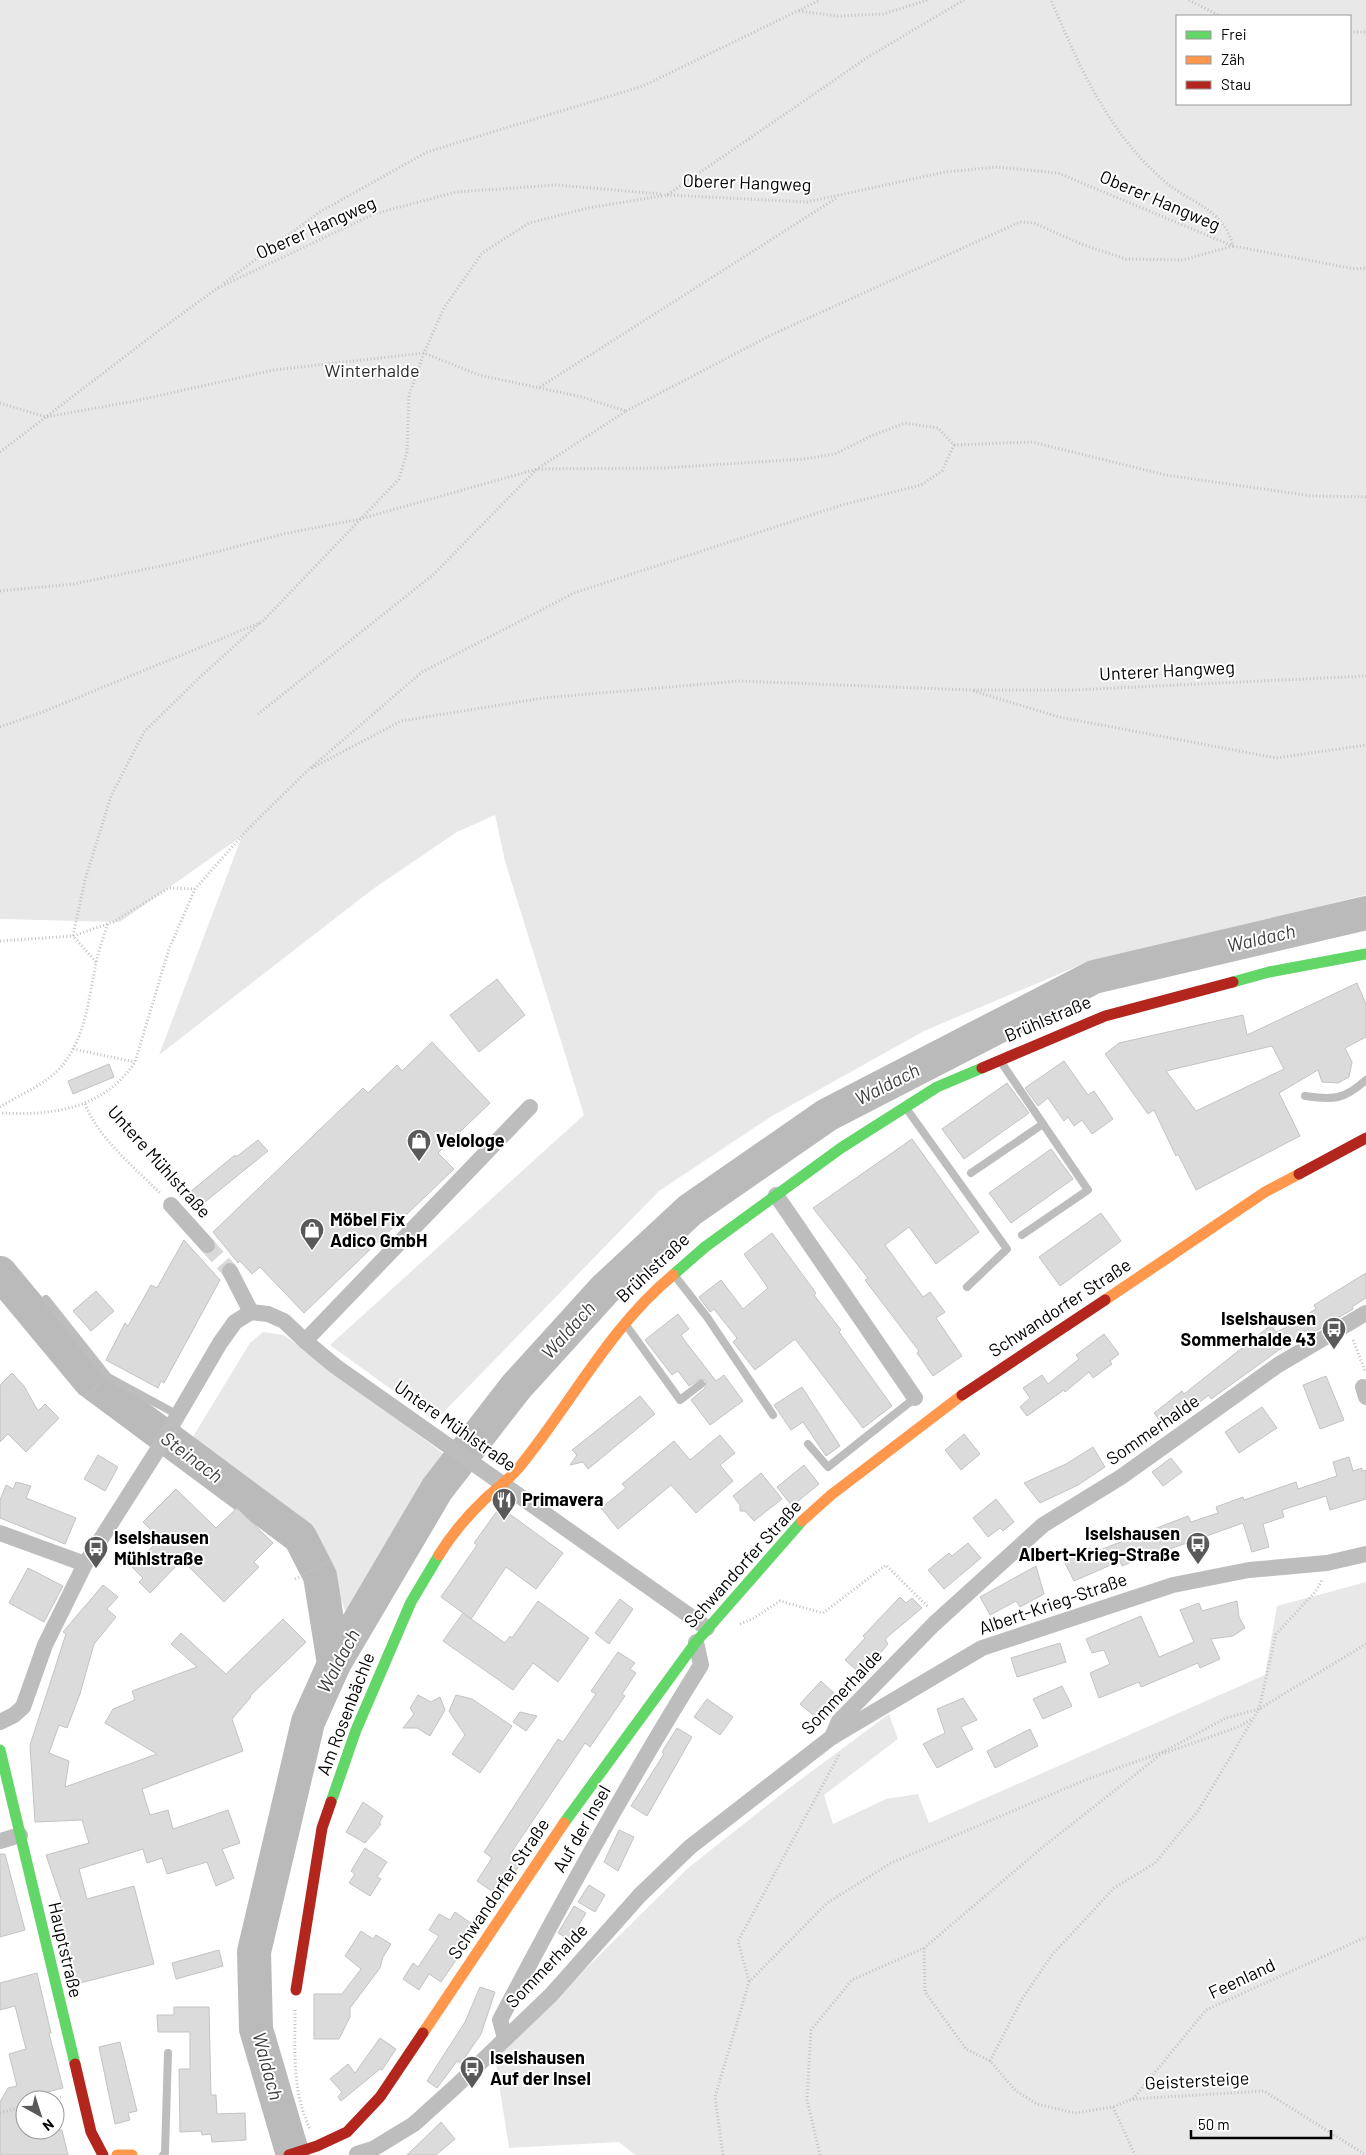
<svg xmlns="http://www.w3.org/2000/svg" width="1366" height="2155" viewBox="0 0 1366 2155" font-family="Barlow,sans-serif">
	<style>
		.green { fill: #e8e8e8; fill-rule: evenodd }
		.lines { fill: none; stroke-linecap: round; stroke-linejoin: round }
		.river { stroke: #bababa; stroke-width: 34 }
		.building { fill: #dbdbdb; stroke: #c3c3c3; fill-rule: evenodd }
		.street-tunnel { stroke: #d9d9d9; stroke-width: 16; stroke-dasharray: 16 8; stroke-linecap: butt }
		.path { stroke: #c2c2c2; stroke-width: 3; stroke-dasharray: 1 2.5; stroke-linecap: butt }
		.lane { stroke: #bdbdbd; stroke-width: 8 }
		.street { stroke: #bdbdbd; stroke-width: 16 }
		.fast { stroke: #63d668; stroke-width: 11 }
		.slow { stroke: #ff974d; stroke-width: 11 }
		.jam { stroke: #b3261e; stroke-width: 11 }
		.labels { text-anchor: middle; stroke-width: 4; stroke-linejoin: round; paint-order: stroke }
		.street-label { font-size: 18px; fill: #000; stroke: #fff }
		.park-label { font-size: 18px; fill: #2c2c2c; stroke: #fff }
		.poi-label { font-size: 18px; font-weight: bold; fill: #000; stroke: #fff; text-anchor: start }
		.water-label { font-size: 19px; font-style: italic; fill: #3d3d3d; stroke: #fff }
	</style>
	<rect width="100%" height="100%" fill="#fff"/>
	<g class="green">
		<path d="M0 0H1366V895L1085 963 924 1031 772 1116 659 1191 435 1421 330 1345 584 1115 505 861 495 815 457 832 373 889 159 1055 242 836 120 922 0 919ZM1350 16V104H1177V16Z"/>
		<polygon points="263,1332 284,1335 448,1457 352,1629 314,1528 191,1440 250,1343"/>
		<polygon points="1366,1582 1366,2155 635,2155 619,2142 509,2148 495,2058 688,1868 788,1789 889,1714 898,1739 824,1795 833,1824 886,1799 918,1794 929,1823 1265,1675 1277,1606"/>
	</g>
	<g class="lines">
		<g class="river">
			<polyline points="0,1273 90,1381 300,1537 320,1576 334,1664"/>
			<polyline points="293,2155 256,2029 254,1952 308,1722 334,1664 437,1489 516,1387 605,1289 690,1210 827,1115 1094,977 1366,913"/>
		</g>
	</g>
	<g class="building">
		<polygon points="497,979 525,1015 479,1052 450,1015"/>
		<path d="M1357 983 1366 1004V1037L1345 1048 1352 1062 1349 1077 1338 1083 1322 1082 1318 1070 1279 1093 1300 1136 1196 1190 1178 1154 1176 1156 1154 1110 1148 1114 1105 1054 1119 1043 1243 1015 1247 1035ZM1272 1046 1284 1069 1196 1111 1166 1071Z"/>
		<polygon points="432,1042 490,1103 438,1153 454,1169 304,1313 260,1267 252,1274 240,1261 238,1263 213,1232 363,1088 368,1093 397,1065 402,1071"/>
		<polygon points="1064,1061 1088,1095 1094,1091 1113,1119 1092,1134 1082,1120 1074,1126 1068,1117 1064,1121 1048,1098 1038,1106 1025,1088"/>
		<polygon points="109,1064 114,1077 73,1094 68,1081"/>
		<polygon points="1007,1083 1029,1113 964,1159 942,1129"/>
		<polygon points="912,1139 979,1232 936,1264 909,1227 885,1245 923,1297 930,1292 945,1312 936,1318 962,1356 933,1376 917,1353 919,1351 865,1280 868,1278 813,1208"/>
		<polygon points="258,1140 268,1151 195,1210 184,1197 235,1155 236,1157"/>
		<polygon points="1051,1149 1073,1179 1011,1223 989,1193"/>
		<polygon points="1101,1213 1121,1241 1060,1286 1039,1257"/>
		<polygon points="772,1233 816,1293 814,1295 841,1330 839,1332 892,1406 863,1428 795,1339 755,1370 733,1342 737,1338 714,1309 710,1312 699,1297 721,1280 743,1309 768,1288 744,1254"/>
		<polygon points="184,1240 220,1280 164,1383 161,1381 158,1388 106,1360 125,1323 128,1326 151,1285 157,1288"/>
		<polygon points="1366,1273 1366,1298 1352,1307 1353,1309 1311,1334 1308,1329 1225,1389 1211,1399 1209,1395 1166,1428 1154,1413 1182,1391 1184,1394 1271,1325 1276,1332 1285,1328 1316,1309 1314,1305"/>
		<polygon points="96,1291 114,1311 91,1331 73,1311"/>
		<polygon points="678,1314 689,1329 681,1335 685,1341 716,1381 724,1375 743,1401 710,1425 691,1400 705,1388 706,1381 700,1379 689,1386 678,1371 672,1375 645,1340"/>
		<polygon points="1104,1334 1119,1354 1110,1361 1112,1364 1093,1378 1089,1372 1065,1392 1064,1390 1027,1416 1020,1407 1030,1398 1023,1388 1042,1375 1048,1384 1079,1359 1076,1355"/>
		<polygon points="12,1373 24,1386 38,1411 45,1404 59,1418 26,1452 8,1434 0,1442 0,1385"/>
		<polygon points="1326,1376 1344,1420 1320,1429 1303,1385"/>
		<polygon points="802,1387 840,1446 826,1456 803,1422 791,1430 774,1405"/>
		<polygon points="640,1396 655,1414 588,1469 583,1462 570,1465 577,1455 572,1450"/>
		<polygon points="1262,1407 1277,1428 1239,1453 1225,1432"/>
		<polygon points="964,1434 980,1454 961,1470 945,1450"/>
		<polygon points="720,1435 735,1453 720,1465 733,1481 696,1513 671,1485 618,1529 601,1508 626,1488 622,1484 674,1441 690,1460"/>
		<polygon points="1093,1447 1105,1467 1078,1485 1040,1503 1024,1483 1066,1464"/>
		<polygon points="98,1455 118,1467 105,1491 84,1479"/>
		<polygon points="1349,1457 1353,1471 1362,1468 1362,1471 1366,1470 1366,1499 1330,1510 1326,1496 1282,1510 1284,1517 1263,1524 1269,1547 1252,1552 1243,1523 1164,1551 1164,1549 1122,1566 1120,1561 1074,1581 1063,1559 1090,1548 1092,1553 1188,1516 1191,1522 1218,1513 1216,1507 1243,1497 1244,1500 1296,1482 1298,1489 1337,1476 1333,1462"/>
		<polygon points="1171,1458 1182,1472 1163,1486 1152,1472"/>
		<polygon points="804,1465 819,1484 792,1506 777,1487"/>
		<polygon points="761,1473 782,1499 754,1521 745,1511 740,1511 740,1505 733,1496"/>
		<polygon points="16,1482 31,1486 26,1498 76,1518 65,1544 0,1518 0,1500 6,1485 13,1489"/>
		<polygon points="176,1489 216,1528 237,1508 273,1543 254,1562 259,1567 224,1602 182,1560 150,1593 139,1582 143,1578 132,1567 160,1539 143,1522"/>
		<polygon points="996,1499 1014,1522 1003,1531 1000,1528 988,1537 973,1518"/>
		<polygon points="500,1507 563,1553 536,1589 506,1567 471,1619 441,1597 477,1545 474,1543"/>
		<polygon points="968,1543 981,1558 944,1589 928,1570 949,1553 952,1556"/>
		<polygon points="1036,1566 1044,1594 1020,1607 1016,1601 990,1615 980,1597"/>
		<polygon points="28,1568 63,1586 44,1622 9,1603"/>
		<polygon points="103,1585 118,1597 107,1609 116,1617 94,1644 80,1694 67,1728 59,1725 49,1753 69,1761 65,1787 157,1754 105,1723 113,1709 135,1700 132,1691 197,1667 171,1644 181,1633 226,1674 283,1619 306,1642 250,1696 251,1697 232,1719 243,1751 142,1789 150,1815 168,1810 173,1829 228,1810 240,1843 222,1849 234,1878 216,1886 207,1862 167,1874 162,1858 147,1863 143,1849 79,1869 87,1899 134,1886 154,1964 76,1984 57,1906 63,1905 46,1855 89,1843 82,1820 35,1822 30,1745 66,1634 63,1632"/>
		<polygon points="900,1597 906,1603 912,1598 922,1608 885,1639 888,1644 862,1675 845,1660 865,1638 863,1636"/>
		<polygon points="620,1599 633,1609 609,1644 595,1633"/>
		<polygon points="538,1601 589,1638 558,1682 533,1663 513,1690 443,1641 463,1613 505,1643 510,1636 512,1638"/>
		<polygon points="1237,1601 1239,1617 1245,1628 1233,1636 1211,1639 1220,1659 1200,1668 1198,1663 1141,1687 1139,1682 1099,1698 1090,1673 1110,1664 1104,1650 1092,1653 1086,1639 1141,1616 1159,1657 1194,1642 1180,1610 1199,1603 1202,1611"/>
		<polygon points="1060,1643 1066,1662 1017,1677 1011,1658"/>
		<polygon points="618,1652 635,1663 630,1669 636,1673 622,1694 625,1696 590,1747 585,1743 509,1856 521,1863 499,1896 477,1881 492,1858 484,1852 558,1739 563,1742 596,1694 591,1691"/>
		<polygon points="821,1681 838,1697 818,1719 800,1704"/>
		<polygon points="1062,1686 1072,1706 1043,1719 1033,1699"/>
		<polygon points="418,1695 431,1702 440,1697 445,1710 430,1736 417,1728 403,1728 414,1714 410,1708"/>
		<polygon points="456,1695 472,1699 512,1726 480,1773 452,1754 465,1735 449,1711"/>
		<polygon points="963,1698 977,1720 961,1727 973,1749 937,1768 923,1744 945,1733 937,1709"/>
		<polygon points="707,1699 733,1717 720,1735 694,1717"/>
		<polygon points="520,1712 537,1716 526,1731 513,1722"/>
		<polygon points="677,1728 692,1737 647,1816 631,1806 664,1754 662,1752"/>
		<polygon points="1030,1729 1038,1746 995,1768 987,1751"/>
		<polygon points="363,1802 383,1816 379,1823 381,1824 365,1843 346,1832"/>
		<polygon points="619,1830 634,1837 618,1871 604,1862"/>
		<polygon points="365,1848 387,1862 377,1877 381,1879 370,1896 349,1883 355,1874 351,1871"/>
		<polygon points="0,1854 5,1854 25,1930 0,1937"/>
		<polygon points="589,1885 605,1895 595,1912 578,1902"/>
		<polygon points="574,1906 586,1913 570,1940 558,1933"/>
		<polygon points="455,1912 478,1928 441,1982 429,1974 419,1990 403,1979 413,1963 418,1967 439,1936 429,1930 439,1914 450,1920"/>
		<polygon points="361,1931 373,1939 376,1935 391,1944 383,1957 380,1968 350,2008 350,2017 339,2039 314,2039 314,1994 342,1994 361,1969 345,1956"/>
		<polygon points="219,1950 223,1966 176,1979 172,1963"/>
		<polygon points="37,1973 51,2033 49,2033 63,2088 25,2098 25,2130 62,2130 68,2155 0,2155 0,2102 8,2088 17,2086 9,2054 26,2049 15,2006 0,2010 0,1983"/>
		<polygon points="480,1987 495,1992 481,2034 461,2063 457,2061 437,2088 427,2081 465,2022"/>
		<polygon points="174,2007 209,2007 211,2095 216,2095 217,2114 245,2113 246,2140 212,2142 211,2134 202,2135 201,2131 180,2132 179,2069 190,2069 190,2032 158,2032 157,2015 174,2015"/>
		<polygon points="380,2038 396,2049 382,2070 380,2069 341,2101 338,2097 342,2092 330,2079 348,2064 355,2073"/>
		<polygon points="120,2042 137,2111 128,2113 130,2120 115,2124 99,2047"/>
		<polygon points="441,2122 455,2139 436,2155 407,2155"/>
	</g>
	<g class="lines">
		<polyline class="street-tunnel" points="207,1245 230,1271"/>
		<g class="path">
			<polyline points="1189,0 1220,16"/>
			<polyline points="799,11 838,16 883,14 928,0"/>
			<polyline points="1350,32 1366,32"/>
			<polyline points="667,195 807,202 945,172 997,167 1058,173 1233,246 1355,269 1366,268"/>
			<polyline points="224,283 318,213 427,152 643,86 820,0"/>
			<polyline points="218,288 374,214 456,192 556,185 661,194"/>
			<polyline points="540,387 838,197"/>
			<polyline points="0,403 46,417 135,401 274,370 424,353 479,375 582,397 626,411 537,469 434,574 258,714"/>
			<path d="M626 411 771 335 1020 222 1034 223 1081 244 1126 259 1183 260 1233 246C1223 207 1190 204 1163 180 1108 132 1079 66 1051 0"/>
			<polyline points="954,445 1032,442 1166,475 1312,496 1366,497"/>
			<polyline points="0,452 157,332 219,287"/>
			<path d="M0 591 74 584 175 563 283 534 360 519 537 469 663 468 804 459 835 454 871 436 905 423 938 428 954 445 942 471 921 485 842 505 574 593 422 672 307 771 248 829 195 889 169 949 135 1062C104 1109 52 1116 0 1113"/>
			<polyline points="974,690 1073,690 1366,676"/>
			<polyline points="0,727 45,711 262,622 399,479 407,452 409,395 424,353 444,308 482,253 529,223 588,208 667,195 868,57 964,0"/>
			<polyline points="312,768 401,721 543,698 739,681 970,690 1059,717 1276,758 1366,745"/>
			<polyline points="0,941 73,936 113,922 169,888 195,889"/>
			<polyline points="96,962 73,936 85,880 111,796 144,732 200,677 260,623"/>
			<polyline points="73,1049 135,1062"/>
			<path d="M85 1104C99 1139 134 1167 161 1194"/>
			<path d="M0 1107C19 1095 45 1085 61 1067 85 1039 89 998 96 963 99 949 104 936 108 923"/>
			<polyline points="1353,1340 1365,1371"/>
			<polyline points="84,1397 99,1384"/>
			<polyline points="295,1579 327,1563"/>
			<polyline points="740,1624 754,1618 780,1601 823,1613 886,1565 929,1608"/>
			<polyline points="1165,1753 1238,1727 1252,1719"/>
			<polyline points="924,1948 925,1992 966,2049 990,2061 1016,2091 1037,2104 1075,2113 1113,2107 1132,2099 1264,2091 1366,2155"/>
			<polyline points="749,1981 738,1941 839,1755 838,1753"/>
			<path d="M295 2010C295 2051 292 2092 310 2129"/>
			<polyline points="990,2061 1022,1999 1052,1955 1114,1888 1155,1863 1198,1811 1259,1709 1276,1634 1316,1591 1322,1580"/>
			<polyline points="1133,2099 1206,2010 1366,1937"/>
			<polyline points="50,2100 61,2097"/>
			<polyline points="1113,2107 1135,2155"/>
			<polyline points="0,2113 25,2106"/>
			<polyline points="723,2155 715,2097 749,1982 827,1903 891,1863 1085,1780 1165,1751 1226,1718 1259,1709 1366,1644"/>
			<polyline points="820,2155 807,2100 811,2030 852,1980 924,1948 1044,1846 1165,1751"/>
		</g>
		<g class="lane">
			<polyline points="1001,1062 1088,1190 1022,1235"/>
			<path d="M1305 1096C1333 1100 1344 1100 1366 1080"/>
			<polyline points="906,1108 1007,1249 967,1287"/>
			<polyline points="971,1173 1043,1124"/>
			<polyline points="675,1276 707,1317 773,1415"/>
			<polyline points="46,1299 108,1377 178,1415"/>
			<polyline points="626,1325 680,1400 701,1384"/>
			<polyline points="808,1444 828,1467 915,1398"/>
			<polyline points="163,2155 165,2153 168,2053"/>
		</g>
		<g class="street">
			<polyline points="776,1195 915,1398"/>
			<polyline points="171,1205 207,1245"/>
			<polyline points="230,1271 251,1312"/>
			<polyline points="305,1341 530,1107"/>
			<polyline points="1363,1387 1366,1397"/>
			<polyline points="0,1533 85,1564"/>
			<polyline points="0,1722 14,1715 23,1707 45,1645 85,1564 155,1454 220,1343 235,1322 251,1312 268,1314 284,1321 305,1341 335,1366 707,1628"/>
			<polyline points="832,1737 839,1721 934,1624 1043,1525 1121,1477 1278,1365 1366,1313"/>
			<polyline points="0,1841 20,1835"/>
			<path d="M505 2038 500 2020C563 1900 629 1780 701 1665L696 1642"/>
			<polyline points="357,2154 373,2149 414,2124 455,2087 551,1995 640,1895 690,1847 832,1737 982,1648 1173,1585 1249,1570 1327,1563 1366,1554"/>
		</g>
		<g class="fast">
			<polyline points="1233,982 1269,972 1366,954"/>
			<polyline points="673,1275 705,1247 841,1148 937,1087 982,1068"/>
			<polyline points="0,1750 75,2064"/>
			<polyline points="331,1802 356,1730 411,1602 439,1555"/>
			<polyline points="564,1823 696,1642 802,1521"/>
		</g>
		<g class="slow">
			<polyline points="1105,1300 1265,1192 1299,1174"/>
			<polyline points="802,1521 831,1495 962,1395"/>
			<path d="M439 1555C452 1534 467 1516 485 1499 497 1488 511 1478 521 1465 572 1402 610 1327 673 1275"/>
			<polyline points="423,2033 564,1823"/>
			<polyline points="117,2155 132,2155"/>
		</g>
		<g class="jam">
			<polyline points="982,1068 1105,1016 1233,982"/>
			<polyline points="1299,1174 1366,1138"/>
			<polyline points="962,1395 1105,1300"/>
			<polyline points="296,1990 322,1828 331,1802"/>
			<polyline points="75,2064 91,2132 103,2155"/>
			<polyline points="289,2155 317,2146 347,2132 380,2097 423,2033"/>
		</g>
	</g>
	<defs>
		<symbol id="shop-pin" viewBox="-11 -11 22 30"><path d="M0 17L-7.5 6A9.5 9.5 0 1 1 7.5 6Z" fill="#595959" stroke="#fff"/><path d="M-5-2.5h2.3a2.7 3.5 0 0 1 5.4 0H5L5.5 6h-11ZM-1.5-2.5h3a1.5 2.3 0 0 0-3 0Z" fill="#fff"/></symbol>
		<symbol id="bus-pin" viewBox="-11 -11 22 30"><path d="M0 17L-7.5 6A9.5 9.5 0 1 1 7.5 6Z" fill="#595959" stroke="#fff"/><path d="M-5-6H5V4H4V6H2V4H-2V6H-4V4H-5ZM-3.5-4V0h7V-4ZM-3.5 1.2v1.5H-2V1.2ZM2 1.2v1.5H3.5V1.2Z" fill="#fff"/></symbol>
		<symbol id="restaurant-pin" viewBox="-11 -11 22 30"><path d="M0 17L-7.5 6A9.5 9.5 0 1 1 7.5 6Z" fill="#595959" stroke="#fff"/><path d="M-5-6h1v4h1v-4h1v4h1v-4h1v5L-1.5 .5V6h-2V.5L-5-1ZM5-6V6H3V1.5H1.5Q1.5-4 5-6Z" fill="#fff"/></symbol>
	</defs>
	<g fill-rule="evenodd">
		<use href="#shop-pin" x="405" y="1127" width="28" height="38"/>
		<use href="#shop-pin" x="298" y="1216" width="28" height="38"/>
		<use href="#bus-pin" x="1320" y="1315" width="28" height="38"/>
		<use href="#restaurant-pin" x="490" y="1486" width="28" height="38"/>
		<use href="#bus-pin" x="1184" y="1530" width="28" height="38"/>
		<use href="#bus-pin" x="82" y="1534" width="28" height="38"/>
		<use href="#bus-pin" x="458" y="2054" width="28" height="38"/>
	</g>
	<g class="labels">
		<g class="street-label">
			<text transform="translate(747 183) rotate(2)" y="6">Oberer Hangweg</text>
			<text transform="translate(1160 201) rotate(23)" y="6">Oberer Hangweg</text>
			<text transform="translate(316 228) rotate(-24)" y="6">Oberer Hangweg</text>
			<text transform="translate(1167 671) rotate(-3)" y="6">Unterer Hangweg</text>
			<text transform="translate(1048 1019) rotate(-23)" y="6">Brühlstraße</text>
			<text transform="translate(159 1162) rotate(48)" y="6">Untere Mühlstraße</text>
			<text transform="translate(653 1268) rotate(-43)" y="6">Brühlstraße</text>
			<text transform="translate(1060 1308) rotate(-33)" y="6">Schwandorfer Straße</text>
			<text transform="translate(455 1426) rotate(35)" y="6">Untere Mühlstraße</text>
			<text transform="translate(1153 1430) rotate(-35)" y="6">Sommerhalde</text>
			<text transform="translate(743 1564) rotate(-48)" y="6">Schwandorfer Straße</text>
			<text transform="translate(1053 1604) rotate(-19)" y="6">Albert-Krieg-Straße</text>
			<text transform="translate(842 1692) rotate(-47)" y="6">Sommerhalde</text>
			<text transform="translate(346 1714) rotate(-69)" y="6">Am Rosenbächle</text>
			<text transform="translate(582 1829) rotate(-60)" y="6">Auf der Insel</text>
			<text transform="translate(499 1889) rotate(-56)" y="6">Schwandorfer Straße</text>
			<text transform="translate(65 1950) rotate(77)" y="6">Hauptstraße</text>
			<text transform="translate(547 1966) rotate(-46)" y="6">Sommerhalde</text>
			<text transform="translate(1242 1979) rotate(-25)" y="6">Feenland</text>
			<text transform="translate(1197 2081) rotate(-3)" y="6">Geistersteige</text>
		</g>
		<g class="park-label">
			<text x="372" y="377">Winterhalde</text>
		</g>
		<g class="poi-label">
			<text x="436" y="1147">Velologe</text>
			<text x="330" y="1226">Möbel Fix<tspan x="330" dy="21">Adico GmbH</tspan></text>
			<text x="1316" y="1325" text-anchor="end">Iselshausen<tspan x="1316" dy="21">Sommerhalde 43</tspan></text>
			<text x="522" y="1506">Primavera</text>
			<text x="1180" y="1540" text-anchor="end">Iselshausen<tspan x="1180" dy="21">Albert-Krieg-Straße</tspan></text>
			<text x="114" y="1544">Iselshausen<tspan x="114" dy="21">Mühlstraße</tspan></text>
			<text x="490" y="2064">Iselshausen<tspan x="490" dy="21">Auf der Insel</tspan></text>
		</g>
		<g class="water-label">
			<text transform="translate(1261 938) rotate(-13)" y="7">Waldach</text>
			<text transform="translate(887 1084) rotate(-27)" y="7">Waldach</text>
			<text transform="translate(568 1330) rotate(-48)" y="7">Waldach</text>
			<text transform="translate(192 1457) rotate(37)" y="7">Steinach</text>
			<text transform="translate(338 1661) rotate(-62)" y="7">Waldach</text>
			<text transform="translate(268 2066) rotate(75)" y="7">Waldach</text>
		</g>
	</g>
	<rect x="1176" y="15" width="175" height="90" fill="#ffffff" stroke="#999999"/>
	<rect x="1186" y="31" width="25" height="8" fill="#63d668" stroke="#999999"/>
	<text x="1221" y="40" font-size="15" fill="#000000">Frei</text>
	<rect x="1186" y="56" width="25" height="8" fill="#ff974d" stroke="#999999"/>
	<text x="1221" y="65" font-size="15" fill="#000000">Zäh</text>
	<rect x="1186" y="81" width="25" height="8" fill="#b3261e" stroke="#999999"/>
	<text x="1221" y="90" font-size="15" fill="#000000">Stau</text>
	<g transform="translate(40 2115) rotate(141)"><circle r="24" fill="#ffffff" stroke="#999999"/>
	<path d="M0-4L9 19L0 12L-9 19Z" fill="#595959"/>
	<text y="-8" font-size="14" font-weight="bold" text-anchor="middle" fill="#000000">N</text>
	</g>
	<path d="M1191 2130v8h140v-8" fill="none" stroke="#000000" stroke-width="2.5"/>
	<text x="1198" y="2130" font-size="15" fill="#000000" stroke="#ffffff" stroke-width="4" paint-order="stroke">50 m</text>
</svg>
